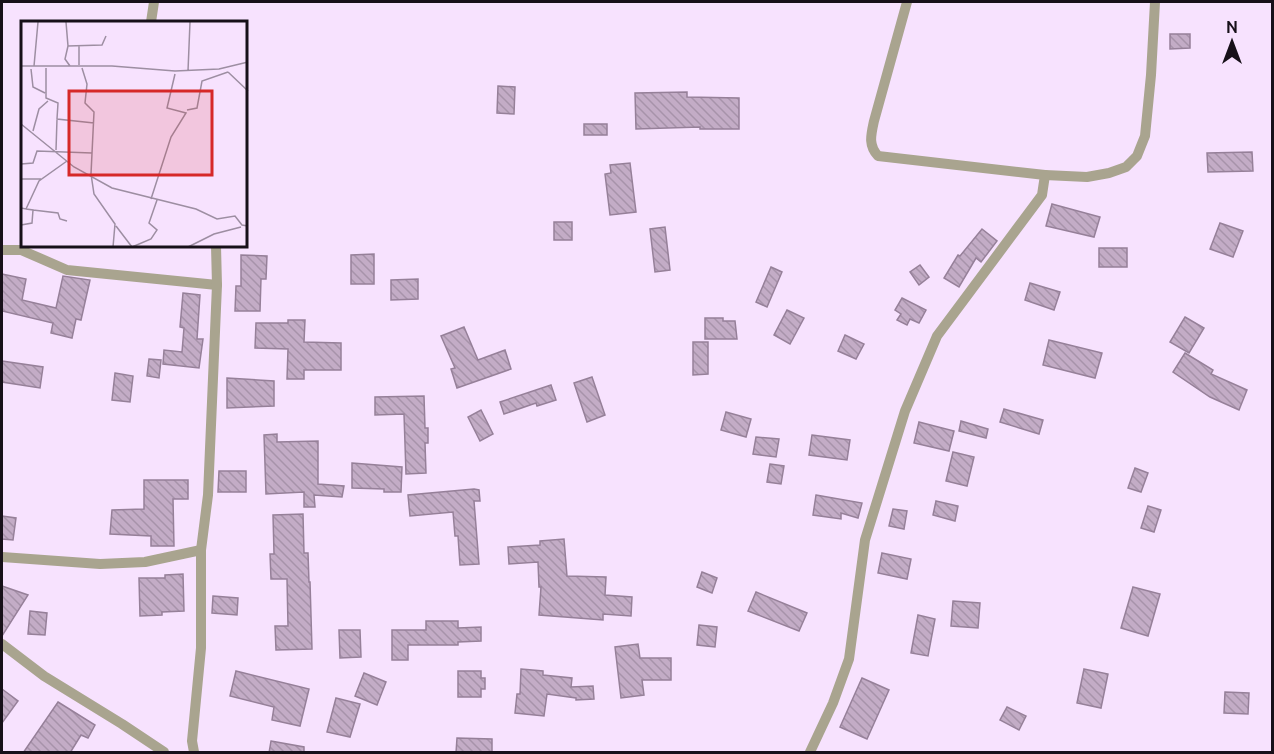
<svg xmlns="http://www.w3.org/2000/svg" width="1274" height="754" viewBox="0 0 1274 754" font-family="Ubuntu,sans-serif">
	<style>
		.building { fill: url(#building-back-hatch); stroke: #968099; stroke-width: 1.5 }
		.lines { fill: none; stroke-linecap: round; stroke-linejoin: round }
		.street { stroke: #a9a48f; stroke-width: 10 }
		.inset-road { fill: none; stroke: #9d8ea2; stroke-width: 1.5 }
		.view { fill: #d62828; fill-opacity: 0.15; stroke: #d62828; stroke-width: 3 }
		.inset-edge { fill: none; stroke: #171019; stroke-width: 3 }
	</style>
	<defs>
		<pattern id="building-back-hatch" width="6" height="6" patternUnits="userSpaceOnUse" patternTransform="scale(1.5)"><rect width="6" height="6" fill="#c3acc6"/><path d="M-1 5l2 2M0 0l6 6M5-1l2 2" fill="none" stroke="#a793aa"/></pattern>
	</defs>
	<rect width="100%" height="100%" fill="#f7e2fe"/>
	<g class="building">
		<polygon points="1170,34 1190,34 1190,48 1170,49"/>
		<polygon points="498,86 515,87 514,114 497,113"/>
		<polygon points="687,92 687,97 739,98 739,129 700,129 700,127 636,129 635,93"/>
		<rect x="584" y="124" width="23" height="11"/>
		<polygon points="1252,152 1253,171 1208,172 1207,153"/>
		<polygon points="630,163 636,212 610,215 605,174 611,173 610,165"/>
		<polygon points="1052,204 1100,217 1094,237 1046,226"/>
		<rect x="554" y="222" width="18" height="18"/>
		<polygon points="1220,223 1243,231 1233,257 1210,249"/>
		<polygon points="665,227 670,270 655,272 650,229"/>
		<polygon points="982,229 997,241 981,262 976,258 959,287 944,278 958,255 960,256"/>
		<rect x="1099" y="248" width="28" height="19"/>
		<polygon points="374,254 374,284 351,284 351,255"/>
		<polygon points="241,255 267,256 266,279 261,279 260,311 235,311 236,286 241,286"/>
		<polygon points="920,265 929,277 919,285 910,272"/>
		<polygon points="771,267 782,272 767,307 756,302"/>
		<polygon points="2,274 26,279 22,300 56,308 63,276 90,280 81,320 76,319 72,338 51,333 53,323 2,311"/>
		<polygon points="418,279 418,299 391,300 391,280"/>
		<polygon points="1030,283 1060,292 1054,310 1025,300"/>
		<polygon points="183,293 200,295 197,339 203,339 199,368 163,364 164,350 182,352 184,328 180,327"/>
		<polygon points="902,298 926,310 919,323 910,319 907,325 897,320 901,314 895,310"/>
		<polygon points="787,310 804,318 790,344 774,335"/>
		<polygon points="1185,317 1204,328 1189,353 1170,342"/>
		<polygon points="705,318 723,318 723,321 735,321 737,339 705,339"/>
		<polygon points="288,320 305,320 304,342 341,343 341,370 304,370 304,379 287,379 288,349 255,348 256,323 288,323"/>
		<polygon points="464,327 478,360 505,350 511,369 457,388 451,369 455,368 441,336"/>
		<polygon points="845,335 864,344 856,359 838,351"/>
		<polygon points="1049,340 1102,353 1095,378 1043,365"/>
		<polygon points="693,342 708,342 708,374 693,375"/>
		<polygon points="1185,353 1213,370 1211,374 1247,390 1239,410 1210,397 1173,372"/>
		<polygon points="149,359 161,360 159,378 147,376"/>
		<polygon points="2,361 43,367 40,388 2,382"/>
		<polygon points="115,373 133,376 130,402 112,400"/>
		<polygon points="592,377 605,415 587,422 574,383"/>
		<polygon points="227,378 274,381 274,406 227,408"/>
		<polygon points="551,385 556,400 537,406 536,403 504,414 500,402"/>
		<polygon points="424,396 425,428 428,428 428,443 425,443 426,473 406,474 404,414 375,415 375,397"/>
		<polygon points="1004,409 1043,420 1039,434 1000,422"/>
		<polygon points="481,410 493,434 480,441 468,417"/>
		<polygon points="726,412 751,419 746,437 721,430"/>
		<polygon points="961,421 988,429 986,438 959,431"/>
		<polygon points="919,422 954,431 949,451 914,443"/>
		<polygon points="277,434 277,442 318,441 318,484 344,486 342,497 314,495 315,507 304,507 304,492 266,494 264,435"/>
		<polygon points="812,435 850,440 847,460 809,455"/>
		<polygon points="756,437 779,439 776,457 753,454"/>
		<polygon points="953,452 974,457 967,486 946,481"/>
		<polygon points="352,463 402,467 401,492 384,492 384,489 352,488"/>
		<polygon points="770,464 784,466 781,484 767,482"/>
		<polygon points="1135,468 1148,473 1141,492 1128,488"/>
		<polygon points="219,471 246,471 246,492 218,492"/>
		<polygon points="144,480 188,480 188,499 173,499 174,546 151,546 151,536 110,534 112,510 144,509"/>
		<polygon points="474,489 479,490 480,501 474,501 479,564 460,565 458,536 455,536 453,512 410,516 408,495"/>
		<polygon points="816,495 862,503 858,518 841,513 841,519 813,515"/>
		<polygon points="936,501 958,506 955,521 933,515"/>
		<polygon points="1148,506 1161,510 1154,532 1141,528"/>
		<polygon points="893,509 907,511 904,529 889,526"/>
		<polygon points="303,514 304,553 308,553 309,582 310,582 312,649 276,650 275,626 288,626 287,579 271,579 270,554 274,554 273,515"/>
		<polygon points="2,516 16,518 13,540 2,539"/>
		<polygon points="564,539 567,576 606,577 605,595 632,597 631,616 603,614 603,620 539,615 541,587 539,587 538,562 509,564 508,547 540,545 540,541"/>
		<polygon points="882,553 911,559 907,579 878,573"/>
		<polygon points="702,572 717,578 712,593 697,587"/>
		<polygon points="183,574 184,611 162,612 162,615 140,616 139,578 165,578 165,575"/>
		<polygon points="2,586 28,595 2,636"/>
		<polygon points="1133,587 1160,594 1148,636 1121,628"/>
		<polygon points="756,592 807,613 799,631 748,611"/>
		<polygon points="213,596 238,598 237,615 212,613"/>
		<polygon points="953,601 980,603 978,628 951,626"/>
		<polygon points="30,611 47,613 45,635 28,634"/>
		<polygon points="918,615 935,619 928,656 911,653"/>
		<polygon points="426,621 458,621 458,628 481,627 481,641 458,642 458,645 408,645 408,660 392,660 392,630 426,630"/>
		<polygon points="699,625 717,627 715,647 697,645"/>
		<polygon points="339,630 360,630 361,657 340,658"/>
		<polygon points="638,644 640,658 671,658 671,680 642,680 644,695 621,698 615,647"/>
		<polygon points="521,669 543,671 543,675 572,678 571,687 593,686 594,699 576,700 576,698 547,694 544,716 515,713 517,694 520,694"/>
		<polygon points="1084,669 1108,674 1101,708 1077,703"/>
		<polygon points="236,671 309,689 300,726 272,720 274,707 230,696"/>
		<polygon points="458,671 481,671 481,678 485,678 485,689 481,689 481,697 458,697"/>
		<polygon points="364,673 386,682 377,705 355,696"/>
		<polygon points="862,678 889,690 867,739 840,727"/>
		<polygon points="2,689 18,701 2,723"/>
		<polygon points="1225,692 1249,693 1248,714 1224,713"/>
		<polygon points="336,698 360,704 350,737 327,732"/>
		<polygon points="58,702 95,725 88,738 81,735 70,753 23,753"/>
		<polygon points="1007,707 1026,716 1019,730 1000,720"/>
		<polygon points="457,738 492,739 492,753 456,753"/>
		<polygon points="271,741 304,747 304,753 269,753"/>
	</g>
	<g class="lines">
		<g class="street">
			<polyline points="151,22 154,2"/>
			<polyline points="1045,175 1087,177 1109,173 1126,167 1137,156 1145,136 1151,75 1155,2"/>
			<polyline points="2,250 21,250 67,270 217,285"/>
			<polyline points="2,557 100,564 145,562 201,550"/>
			<polyline points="2,644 44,676 122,724 164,752"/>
			<polyline points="194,752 192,741 201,648 201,550 208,495 217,285 216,246"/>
			<path d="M810 752 833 703 849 659 865 540 905 411 937 336 1042 195 1045 175 878 156C868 145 871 135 874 121L907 2"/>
		</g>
	</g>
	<g transform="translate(21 21)">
		<rect width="226" height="226" fill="#f7e2fe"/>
		<path class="inset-road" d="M45 1 47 25 81 24 85 15M47 25 44 38 49 45M58 44V25M0 45H91L154 50 198 48 227 41M13 45 17 1M25 47V77L37 82 36 98 73 102M61 47 66 63 64 82 73 91 70 153 73 173 94 203 92 226M10 48 12 66 24 72M167 50 169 1M207 51 227 70M166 89 176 87 181 60 207 51M0 103 53 146 91 167 175 188 196 198 214 195 221 204 227 205M12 110 18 88 27 80M35 129 36 98M0 143 12 142 16 130 71 132M0 158H20M130 178 150 116 165 92 146 87 154 53M0 187 5 188 18 160 46 140M12 189 37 192 39 198 46 200M0 204 11 202 12 189 5 188M95 205 111 226M111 226 130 218 136 209 128 202 136 179M167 226 193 213 220 206"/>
		<path class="view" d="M48 70H191V154H48Z"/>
		<rect width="226" height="226" class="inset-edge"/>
	</g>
	<rect width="1274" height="754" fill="none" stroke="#171019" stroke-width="6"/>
	<g transform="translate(1232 42)" stroke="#f7e2fe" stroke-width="4.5" paint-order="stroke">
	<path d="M0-4.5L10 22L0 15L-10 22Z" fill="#171019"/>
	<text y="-9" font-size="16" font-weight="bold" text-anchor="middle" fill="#171019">N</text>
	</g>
</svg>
